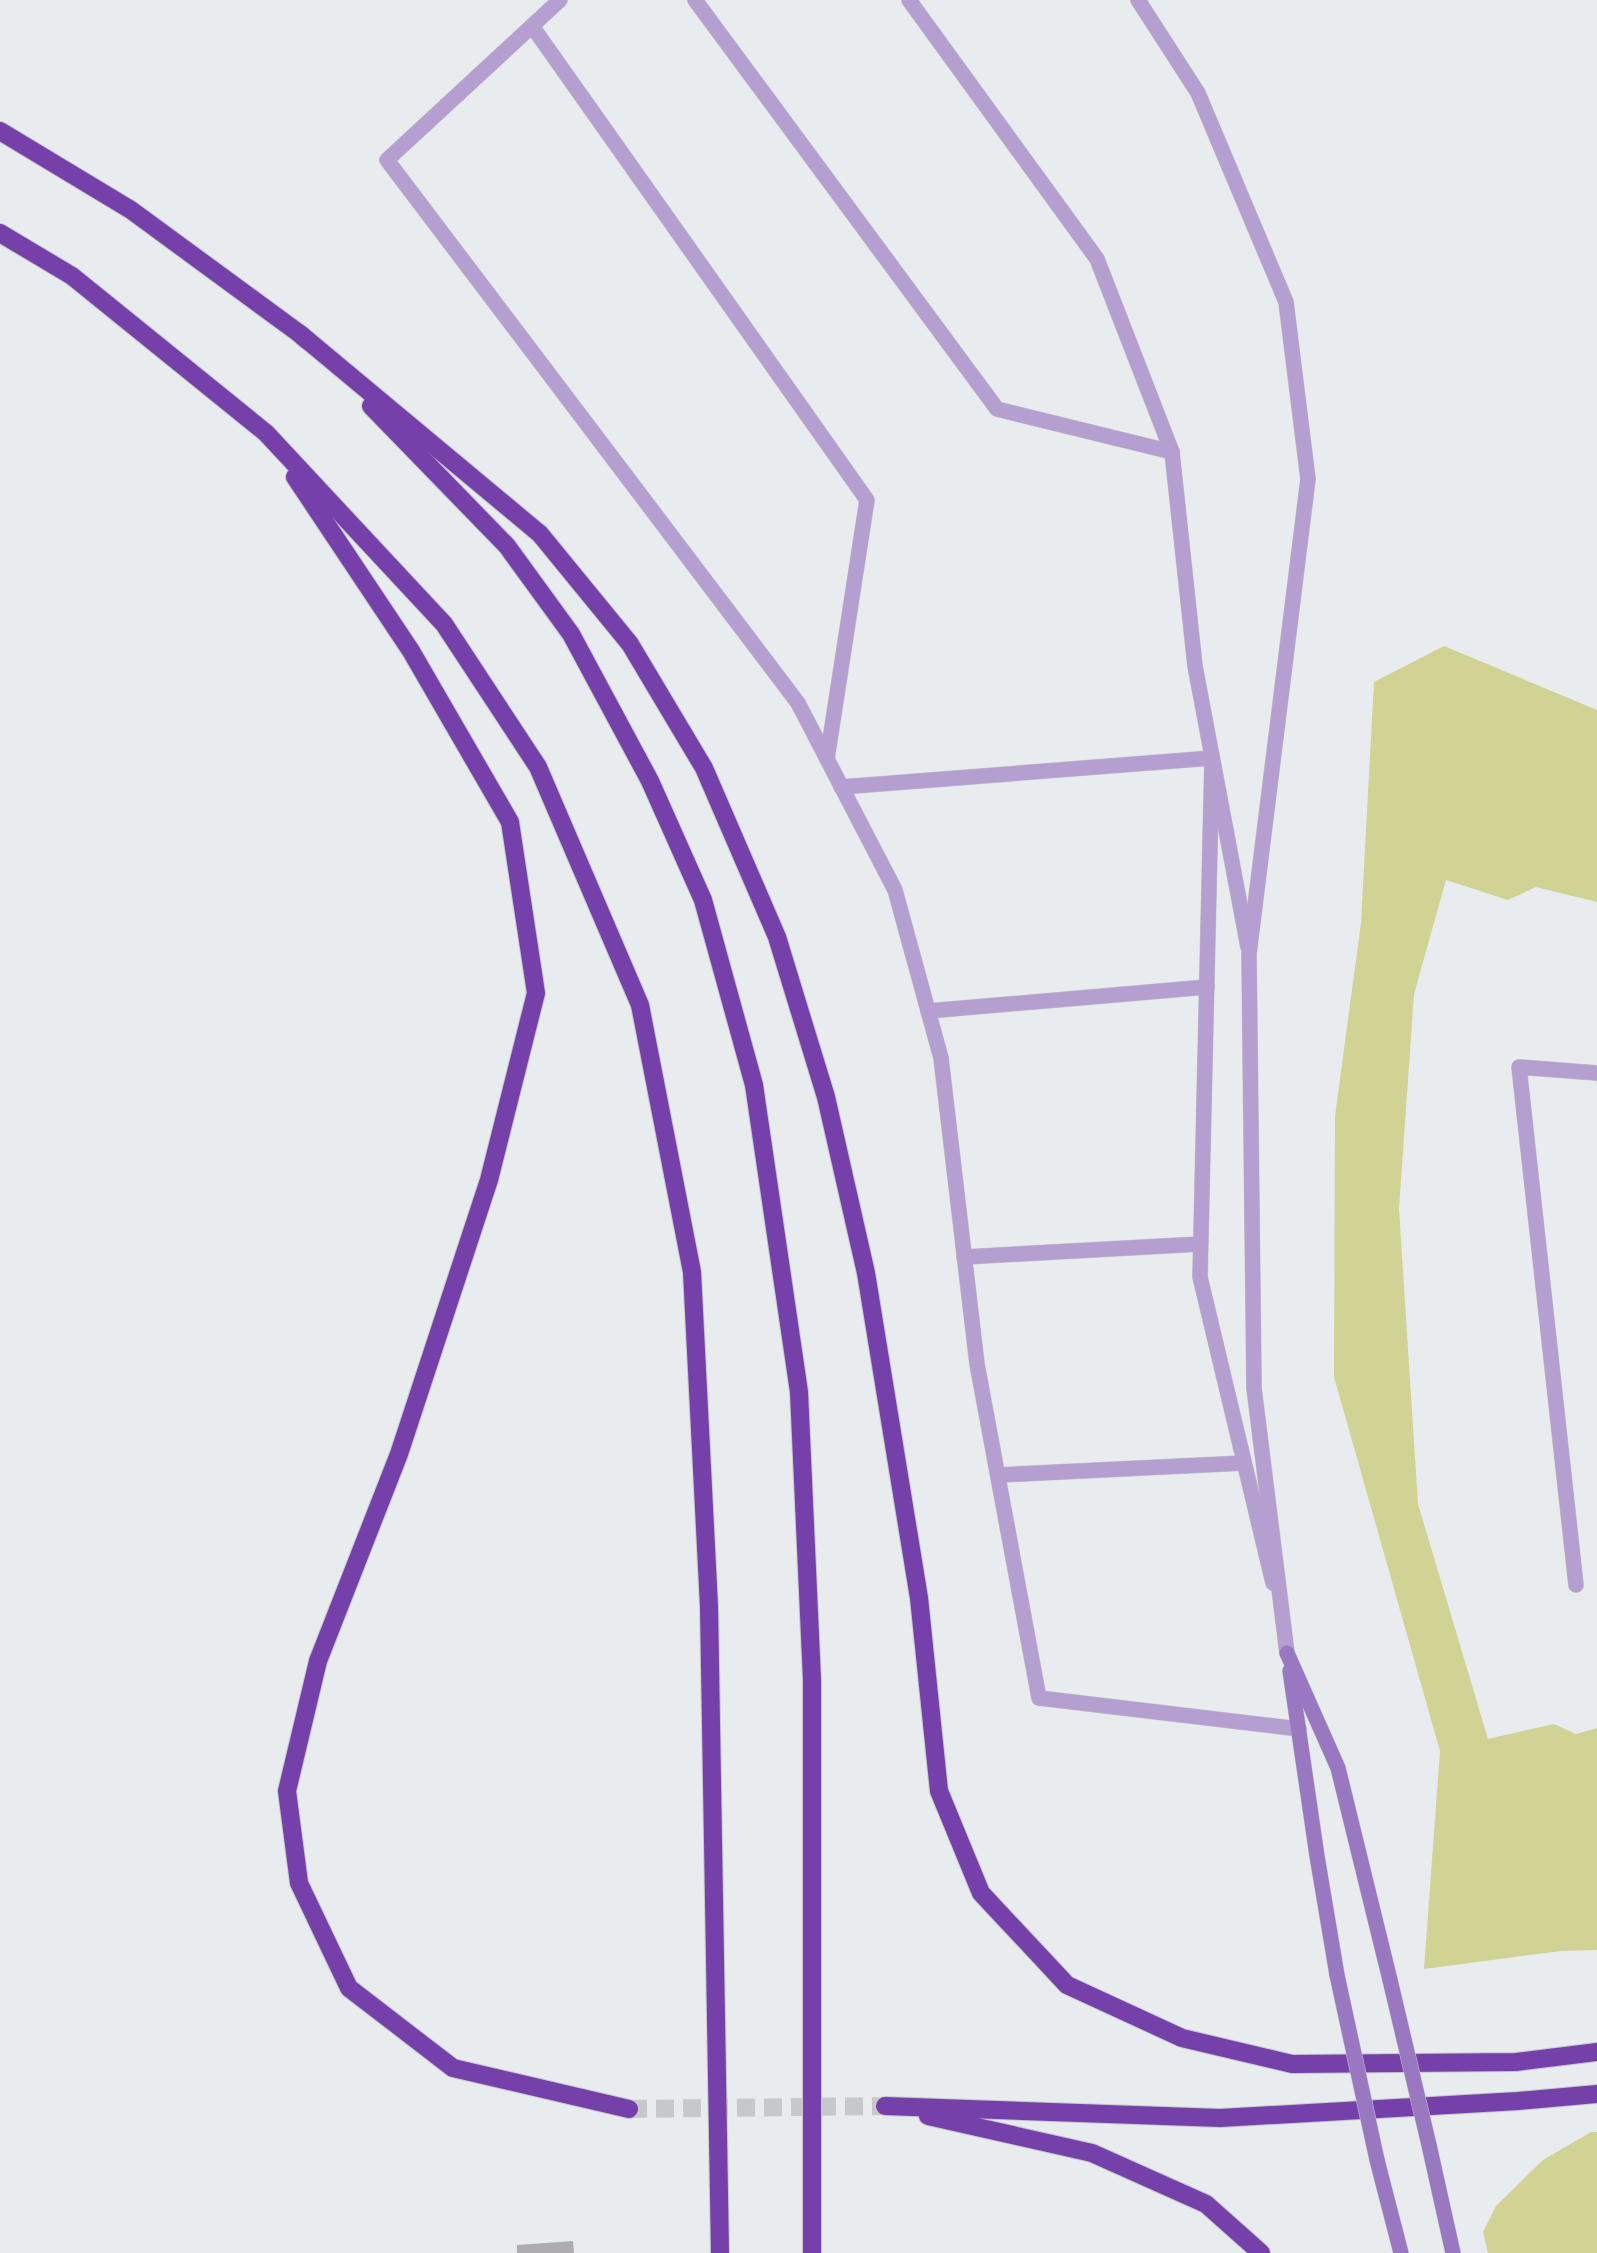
<svg xmlns="http://www.w3.org/2000/svg" width="1597" height="2253" viewBox="0 0 1597 2253" font-family="Manrope,sans-serif">
	<style>
		.green { fill: #d0d394 }
		.building { fill: #aeacae }
		.lines { fill: none; stroke-linecap: round; stroke-linejoin: round }
		.motorway-tunnel { stroke: #c6c9cb; stroke-width: 18; stroke-dasharray: 18 9; stroke-linecap: butt }
		.service-casing { stroke: #c6c9cb; stroke-width: 16 }
		.tertiary-casing { stroke: #c6c9cb; stroke-width: 16 }
		.secondary-casing { stroke: #c6c9cb; stroke-width: 16 }
		.motorway-casing { stroke: #c6c9cb; stroke-width: 20 }
		.service { stroke: #b59fd1; stroke-width: 15 }
		.tertiary { stroke: #b59fd1; stroke-width: 15 }
		.secondary { stroke: #9a78c1; stroke-width: 15 }
		.motorway { stroke: #7640aa; stroke-width: 18 }
		.secondary-bridge-casing { stroke: #c6c9cb; stroke-width: 16; stroke-linecap: butt }
		.secondary-bridge { stroke: #9a78c1; stroke-width: 15 }
	</style>
	<rect width="100%" height="100%" fill="#e9ecee"/>
	<g class="green">
		<polygon points="1444,646 1597,710 1597,902 1536,887 1508,900 1446,880 1414,994 1399,1209 1418,1504 1488,1739 1554,1724 1576,1734 1597,1728 1597,1950 1561,1951 1424,1969 1440,1751 1334,1377 1335,1116 1361,923 1374,682"/>
		<polygon points="1591,2132 1597,2132 1597,2253 1488,2253 1483,2232 1496,2206 1543,2160"/>
	</g>
	<polygon class="building" points="573,2241 574,2253 517,2253 517,2245"/>
	<g class="lines">
		<polyline class="motorway-tunnel" points="629,2109 885,2106"/>
		<defs>
			<g id="service">
				<polyline points="560,0 387,160 798,703 895,890 941,1058 977,1364 1039,1698 1299,1729"/>
				<polyline points="695,0 997,409 1172,452"/>
				<polyline points="909,0 1097,259 1172,452 1195,666 1248,947"/>
				<polyline points="532,26 867,500 827,759"/>
				<polyline points="841,787 1212,758 1200,1277 1273,1583"/>
				<polyline points="928,1011 1207,987"/>
				<polyline points="964,1257 1200,1244"/>
				<polyline points="998,1475 1244,1463"/>
				<polyline points="1576,1585 1519,1067 1597,1073"/>
			</g>
			<polyline id="tertiary" points="1138,0 1198,93 1286,302 1308,479 1249,954 1254,1388 1287,1653"/>
			<g id="secondary">
				<polyline points="1287,1653 1338,1768 1390,1980"/>
				<polyline points="1290,1671 1317,1856 1337,1975"/>
				<polyline points="1429,2145 1453,2253"/>
				<polyline points="1377,2160 1401,2253"/>
			</g>
			<g id="motorway">
				<polyline points="0,131 131,210 300,334 308,341"/>
				<polyline points="0,233 72,276 266,433 444,624 538,767 640,1005 692,1272 709,1606 720,2253"/>
				<polyline points="300,334 540,534 630,644 704,768 777,937 826,1097 866,1273 919,1598 939,1791 981,1893 1067,1985 1182,2038 1292,2064 1516,2062 1597,2052"/>
				<polyline points="371,406 507,546 571,634 650,781 703,900 754,1085 799,1392 812,1680 812,2253"/>
				<polyline points="295,477 411,651 510,822 536,993 489,1180 399,1454 318,1661 287,1791 299,1883 349,1988 453,2068 629,2109"/>
				<polyline points="885,2106 1220,2118 1518,2101 1597,2094"/>
				<polyline points="928,2116 1092,2153 1206,2204 1261,2253"/>
			</g>
		</defs>
		<use href="#service" class="service-casing"/>
		<use href="#tertiary" class="tertiary-casing"/>
		<use href="#secondary" class="secondary-casing"/>
		<use href="#motorway" class="motorway-casing"/>
		<use href="#service" class="service"/>
		<use href="#tertiary" class="tertiary"/>
		<use href="#secondary" class="secondary"/>
		<use href="#motorway" class="motorway"/>
		<defs>
			<g id="secondary-bridge">
				<polyline points="1337,1975 1377,2160"/>
				<polyline points="1390,1980 1429,2145"/>
			</g>
		</defs>
		<use href="#secondary-bridge" class="secondary-bridge-casing"/>
		<use href="#secondary-bridge" class="secondary-bridge"/>
	</g>
</svg>
